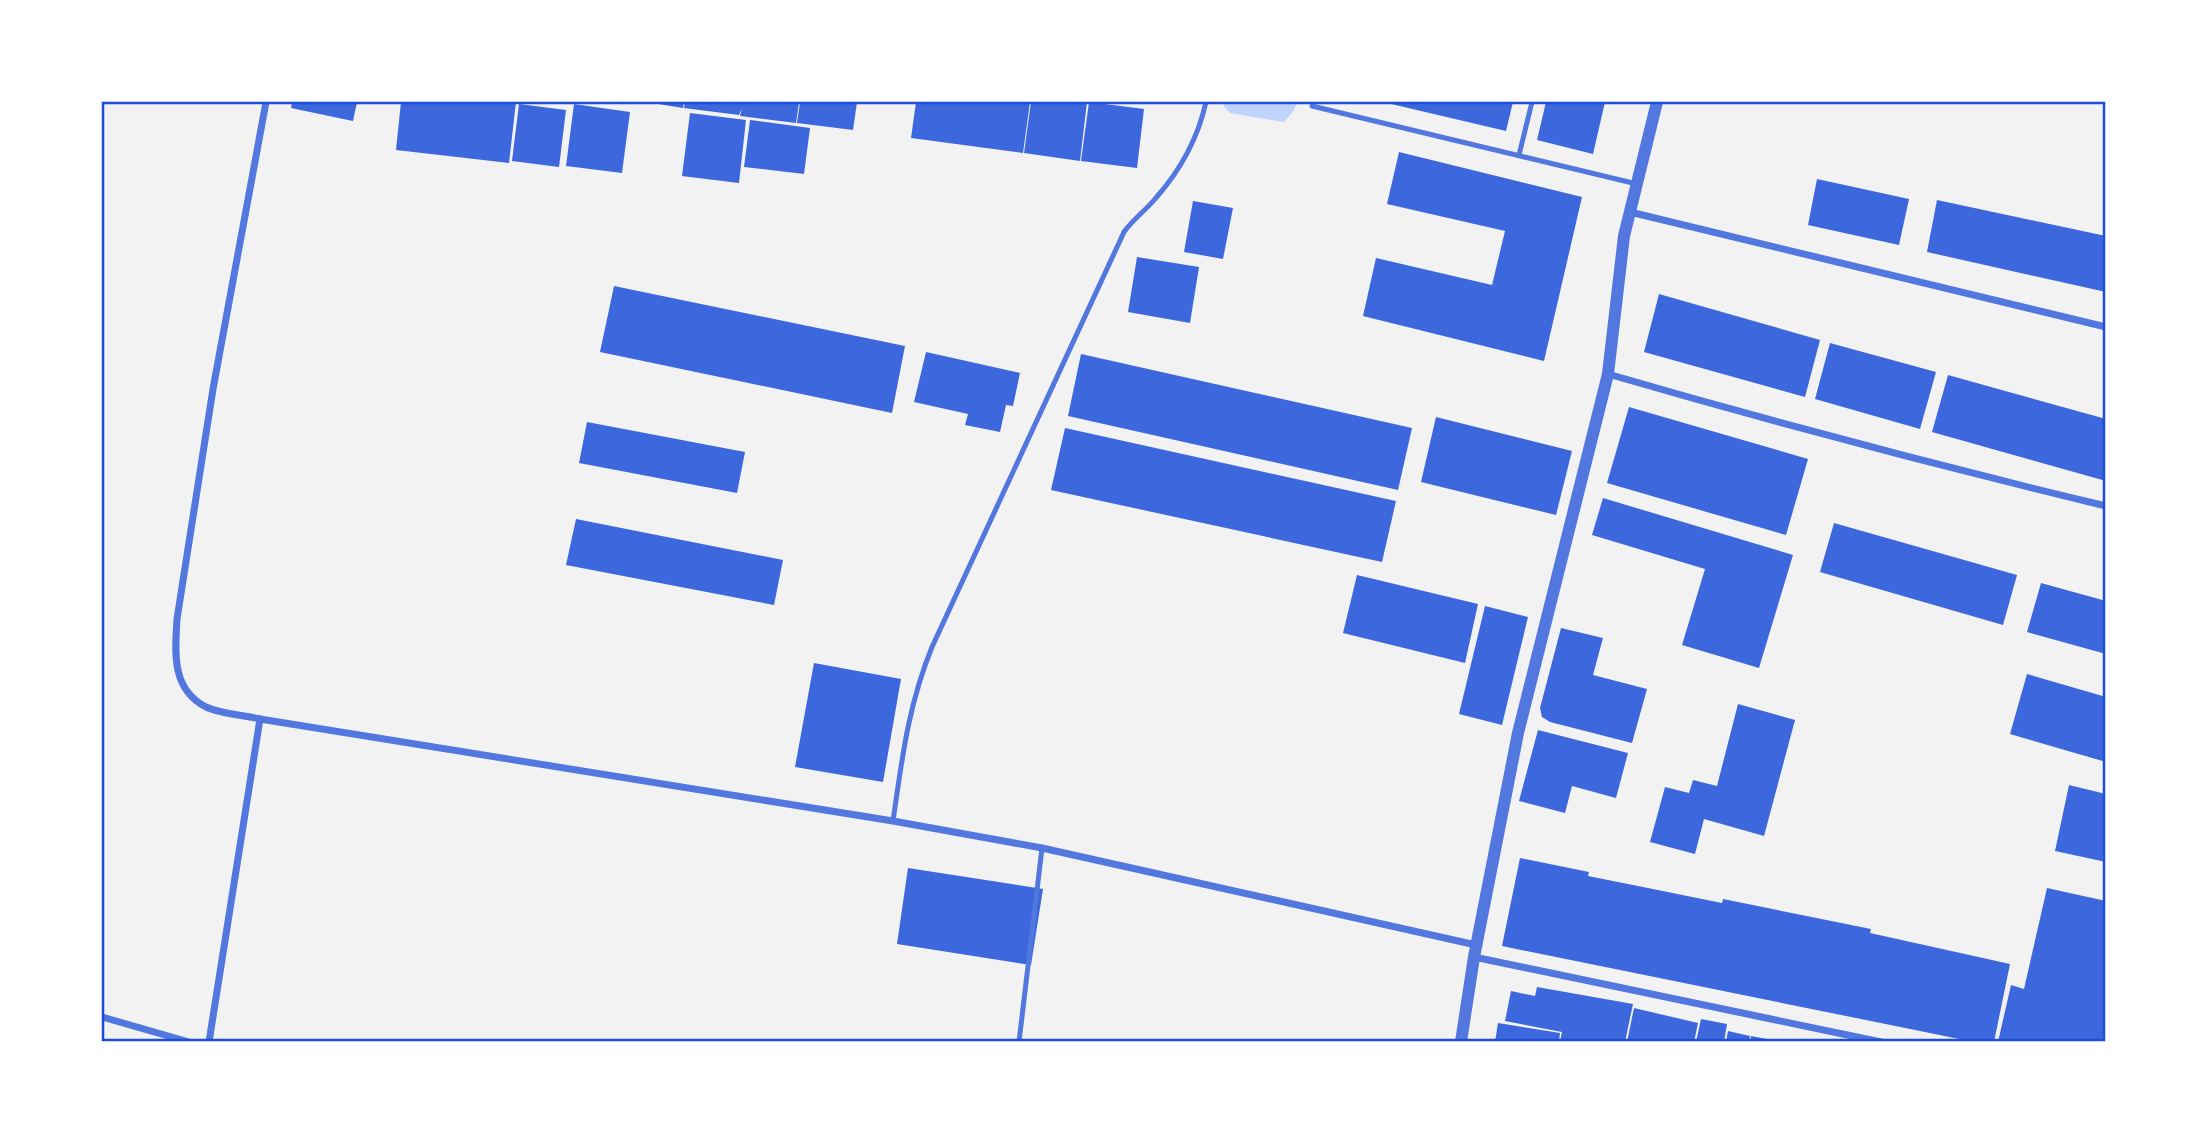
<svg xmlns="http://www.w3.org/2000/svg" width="2207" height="1143" viewBox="0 0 2207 1143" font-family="'Fira Sans Condensed',sans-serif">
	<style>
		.water { fill: #bfd3fe }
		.building { fill: #3d67dc }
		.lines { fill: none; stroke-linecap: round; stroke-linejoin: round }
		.service { stroke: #5277de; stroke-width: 5 }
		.minor { stroke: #5277de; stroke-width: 7 }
		.tertiary { stroke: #5277de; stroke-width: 12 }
		.neatline { fill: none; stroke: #1d4ed8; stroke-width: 2.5 }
	</style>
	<rect width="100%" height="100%" fill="#f2f2f2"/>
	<polygon class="water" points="1224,102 1297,102 1294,110 1284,122 1230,113 1224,107"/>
	<g class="building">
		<polygon points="292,102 357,102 353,121 291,108"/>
		<polygon points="401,102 516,102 509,163 396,150"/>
		<polygon points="646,102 684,102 683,108"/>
		<polygon points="685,102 799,102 796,123 740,116 742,108 739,115 684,108"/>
		<polygon points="800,102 857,102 853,130 797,123"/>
		<polygon points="916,102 1030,102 1023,153 911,138"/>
		<polygon points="1031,102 1087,102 1080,161 1024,153"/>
		<polygon points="1089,102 1144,109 1137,168 1081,161"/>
		<polygon points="1546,102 1605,102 1593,154 1537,140"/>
		<polygon points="1387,103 1387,102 1513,102 1506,131"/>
		<polygon points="519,104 566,110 559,167 512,161"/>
		<polygon points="574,104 630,112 622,173 566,166"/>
		<polygon points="690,113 746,120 739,183 682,176"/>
		<polygon points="750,120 810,128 804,174 744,167"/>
		<polygon points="1399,152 1582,197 1544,361 1363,316 1376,258 1492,285 1505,231 1387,204"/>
		<polygon points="1817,179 1909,199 1899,245 1808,225"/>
		<polygon points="1937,200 2106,236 2106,292 1927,252"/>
		<polygon points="1193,201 1233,208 1223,259 1184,252"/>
		<polygon points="1137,257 1199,267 1190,323 1128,312"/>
		<polygon points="614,286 905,346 892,413 600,352"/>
		<polygon points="1659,294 1820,340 1805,397 1644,352"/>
		<polygon points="1830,343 1936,372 1920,429 1815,399"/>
		<polygon points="926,352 1020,373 1013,406 1006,405 1000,432 965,425 968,414 914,402"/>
		<polygon points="1081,354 1412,428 1398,490 1068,416"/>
		<polygon points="1948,375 2106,419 2106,481 1932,432"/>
		<polygon points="1629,407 1808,459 1786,535 1607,483"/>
		<polygon points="1436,417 1572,451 1556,515 1421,482"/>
		<polygon points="587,422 745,452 737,493 579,463"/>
		<polygon points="1065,428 1396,501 1382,562 1051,490"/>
		<polygon points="1603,498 1793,555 1759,668 1682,645 1705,569 1592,535"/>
		<polygon points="576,519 783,560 774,605 566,565"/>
		<polygon points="1834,523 2017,575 2003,625 1820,572"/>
		<polygon points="1357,575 1478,604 1465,663 1343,633"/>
		<polygon points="2041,583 2106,601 2106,654 2027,632"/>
		<polygon points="1485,606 1528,617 1502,725 1459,714"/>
		<polygon points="1561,628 1603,638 1593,675 1647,689 1632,743 1550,722 1542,717 1540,708"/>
		<polygon points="814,663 901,679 883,782 795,767"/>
		<polygon points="2027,674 2106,697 2106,762 2010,734"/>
		<polygon points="1738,704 1795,720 1764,836 1704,819 1695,854 1650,842 1665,787 1689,793 1693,780 1717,786"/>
		<polygon points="1538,730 1628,753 1616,798 1572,786 1565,813 1519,801"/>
		<polygon points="2069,785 2106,794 2106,862 2055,851"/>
		<polygon points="1520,858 1589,872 1588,876 1633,885 1722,903 1723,899 1871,929 1870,933 2010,964 1994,1042 1974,1042 1502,946"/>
		<polygon points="908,868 1043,889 1031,965 897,944"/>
		<polygon points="2047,888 2106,901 2106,1042 1998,1042 2011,985 2024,989"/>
		<polygon points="1537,987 1633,1004 1625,1042 1560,1042 1562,1032 1505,1021 1511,991 1535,996"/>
		<polygon points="1634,1008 1698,1023 1694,1042 1627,1042"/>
		<polygon points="1701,1019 1727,1024 1724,1042 1696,1042"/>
		<polygon points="1498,1023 1560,1033 1559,1042 1495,1042"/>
		<polygon points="1728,1031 1750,1036 1749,1042 1726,1042"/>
		<polygon points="1751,1036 1772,1040 1772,1042 1750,1042"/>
	</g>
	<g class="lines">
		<g class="service">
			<polyline points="1312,106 1637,184"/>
			<polyline points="1519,155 1532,102"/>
			<path d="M893 821C902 759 908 706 932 647L1124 232C1133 219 1145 211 1155 199 1179 172 1198 138 1206 102"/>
			<polyline points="1019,1042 1042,848"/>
		</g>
		<g class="minor">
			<polyline points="1630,212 2106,327"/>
			<path d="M1608 374C1773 422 1939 466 2106 506"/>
			<polyline points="260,719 893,821 1042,848 1476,945"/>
			<polyline points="1474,957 1881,1042"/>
			<polyline points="102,1017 189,1042"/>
			<path d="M209 1042 260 719C243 715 221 714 206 707 171 689 175 652 177 619L213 389 266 102"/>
		</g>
		<polyline class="tertiary" points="1461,1042 1474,957 1518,733 1608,374 1624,236 1657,102"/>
	</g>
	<rect width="2207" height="1143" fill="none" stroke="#ffffff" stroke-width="206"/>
	<rect x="103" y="103" width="2001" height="937" class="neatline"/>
</svg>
